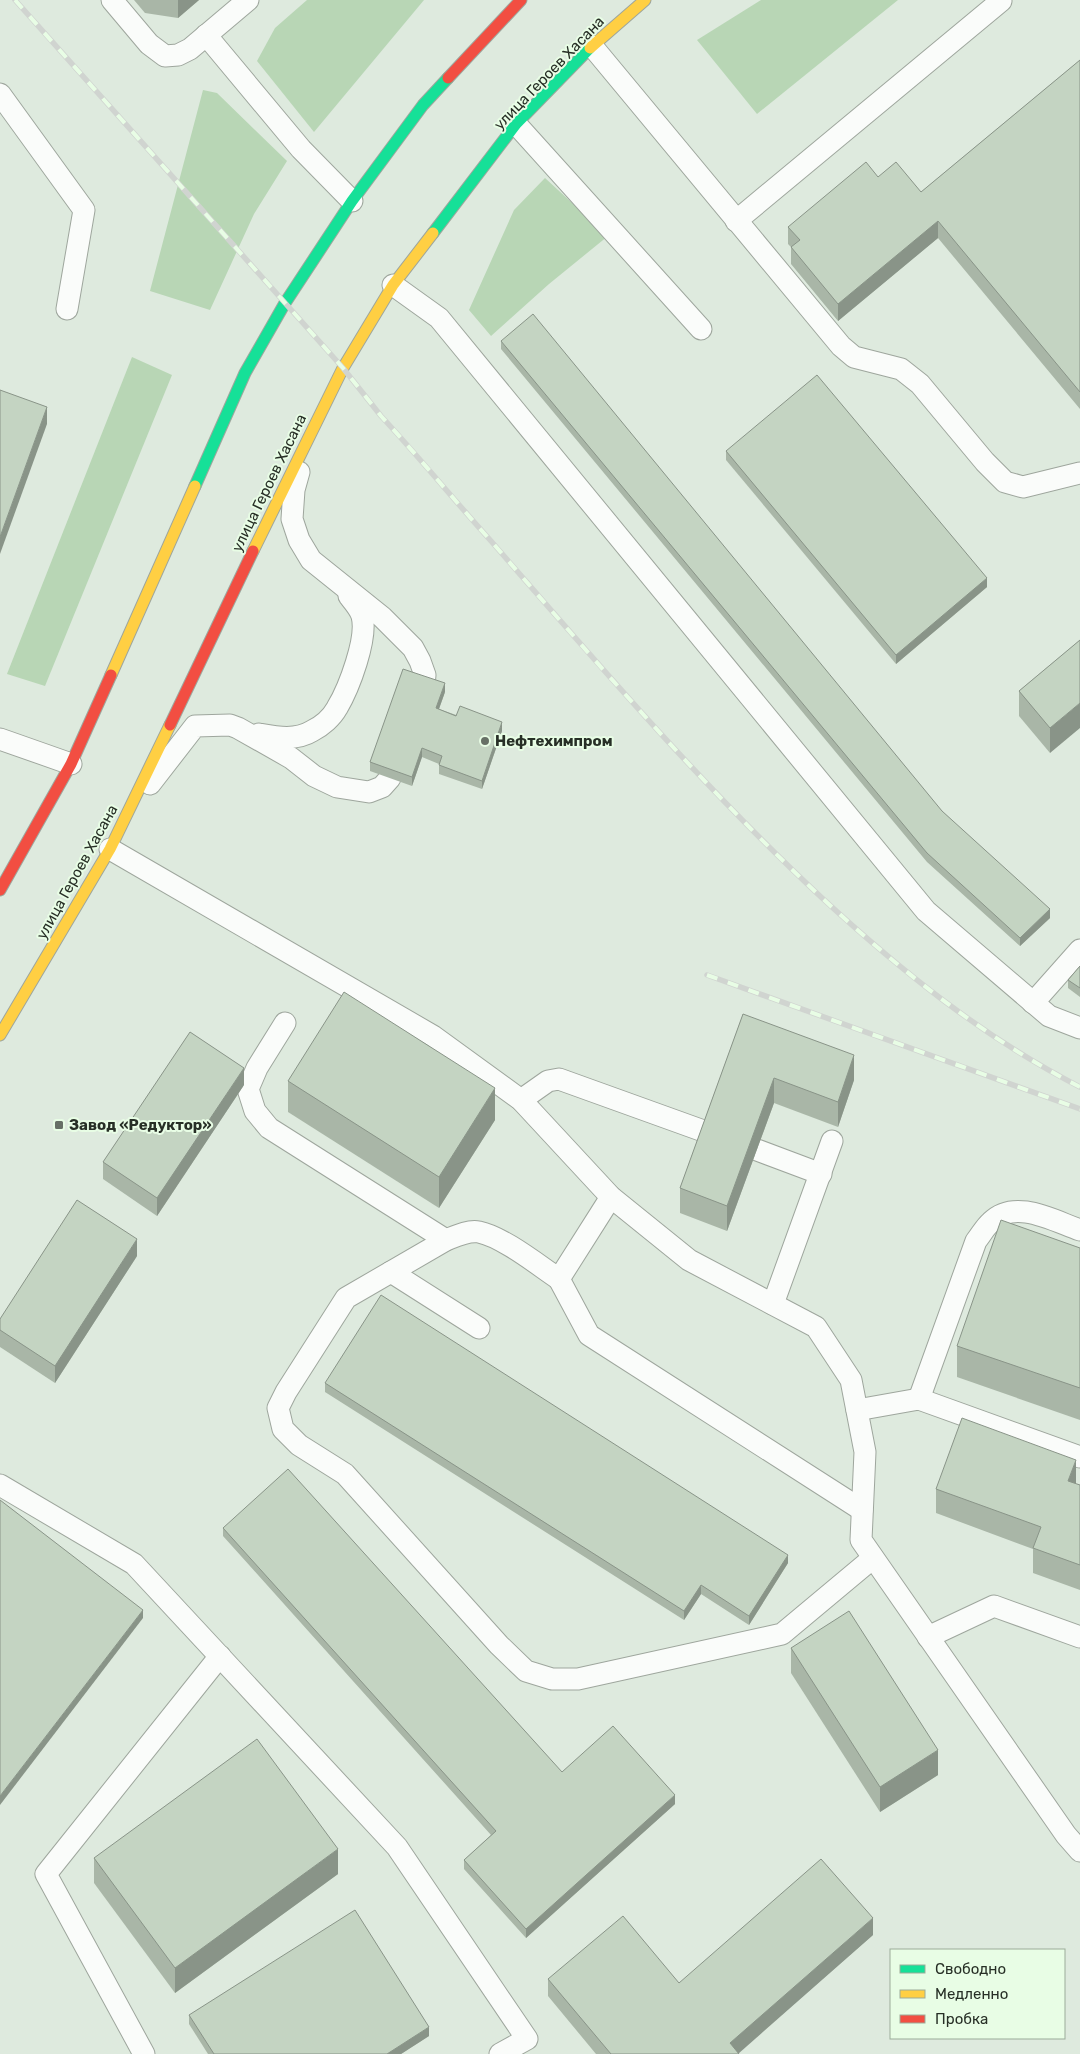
<svg xmlns="http://www.w3.org/2000/svg" width="1080" height="2054" viewBox="0 0 1080 2054" font-family="Rubik,sans-serif">
	<style>
		.green { fill: #b8d6b5 }
		.lines { fill: none; stroke-linecap: round; stroke-linejoin: round }
		.lane-casing { stroke: #9ea69d; stroke-width: 23 }
		.fast-casing { stroke: #9ea69d; stroke-width: 13 }
		.slow-casing { stroke: #9ea69d; stroke-width: 13 }
		.jam-casing { stroke: #9ea69d; stroke-width: 13 }
		.lane { stroke: #fafcfa; stroke-width: 21 }
		.fast { stroke: #16e098; stroke-width: 11 }
		.slow { stroke: #ffcf43; stroke-width: 11 }
		.jam { stroke: #f24e42; stroke-width: 11 }
		.rail-casing { stroke: #d0d4d0; stroke-width: 5.5 }
		.rail { stroke: #e8fde5; stroke-width: 4; stroke-dasharray: 11; stroke-linecap: butt }
		.wall { fill: #a9b6a7 }
		.shaded-wall { fill: #899488 }
		.building { fill: #c4d4c2; stroke: #899488 }
		.poi-dot { fill: #677066; stroke: #e8fde5; stroke-width: 2 }
		.labels { text-anchor: middle; stroke-width: 4; stroke-linejoin: round; paint-order: stroke }
		.street-label { font-size: 15px; fill: #272f26; stroke: #e8fde5 }
		.poi-label { font-size: 15px; font-weight: bold; fill: #272f26; stroke: #e8fde5; text-anchor: start }
	</style>
	<rect width="100%" height="100%" fill="#deeade"/>
	<g class="green">
		<polygon points="307,0 424,0 314,132 257,61 275,28"/>
		<polygon points="761,0 898,0 757,114 697,40"/>
		<polygon points="203,90 217,93 287,161 254,214 210,310 150,291"/>
		<polygon points="545,178 608,236 549,284 491,336 469,310 514,210"/>
		<polygon points="132,357 172,375 45,686 7,674"/>
	</g>
	<g class="lines">
		<defs>
			<g id="lane">
				<polyline points="112,0 149,44 165,56 178,55 190,49 248,0"/>
				<polyline points="206,35 301,149 352,201"/>
				<polyline points="592,46 841,346 854,357 901,369 920,384 985,462 1005,482 1023,487 1080,473"/>
				<polyline points="0,94 84,210 67,309"/>
				<polyline points="516,124 701,329"/>
				<polyline points="736,221 1001,1"/>
				<polyline points="393,285 439,318 926,911 1049,1016 1080,1028"/>
				<polyline points="299,472 294,490 292,519 299,540 311,560 382,617 413,648 420,661 425,675 424,685"/>
				<path d="M259 734C276 737 296 741 312 731 322 726 332 717 337 708 349 688 368 638 362 616 360 609 353 601 349 596"/>
				<polyline points="0,739 71,764"/>
				<polyline points="150,784 195,726 230,725 238,728 291,758 314,776 337,787 369,792 382,787 390,778"/>
				<polyline points="110,849 433,1036 521,1100 611,1197 689,1260 816,1327 851,1380 865,1452 861,1540 1066,1835 1080,1851"/>
				<polyline points="1033,1003 1080,950"/>
				<polyline points="285,1023 257,1068 248,1089 255,1111 269,1128 446,1240"/>
				<polyline points="521,1100 548,1081 559,1079 709,1133"/>
				<polyline points="757,1150 821,1174"/>
				<path d="M611 1197 559 1279C538 1265 503 1237 479 1232 468 1230 456 1236 446 1240L346 1298 286 1392 278 1408 283 1429 299 1445 345 1474 499 1645 526 1671 552 1679H578L782 1634 873 1558"/>
				<polyline points="391,1272 479,1328"/>
				<polyline points="559,1279 589,1335 862,1510"/>
				<polyline points="773,1304 832,1141"/>
				<path d="M919 1399 976 1241C981 1235 985 1227 991 1222 1015 1198 1054 1221 1080 1230"/>
				<polyline points="857,1410 919,1399 1080,1457"/>
				<polyline points="0,1485 134,1564 397,1847 527,2039 500,2054"/>
				<polyline points="928,1637 994,1606 1080,1637"/>
				<polyline points="144,2054 46,1874 220,1656"/>
			</g>
			<g id="fast">
				<polyline points="433,233 516,124 590,48"/>
				<polyline points="195,486 245,373 285,303 352,201 423,105 448,78"/>
			</g>
			<g id="slow">
				<polyline points="590,48 645,0"/>
				<polyline points="253,551 343,368 393,285 433,233"/>
				<polyline points="111,675 195,486"/>
				<polyline points="0,1035 110,849 170,725"/>
			</g>
			<g id="jam">
				<polyline points="448,78 521,0"/>
				<polyline points="170,725 253,551"/>
				<polyline points="0,890 71,764 111,675"/>
			</g>
		</defs>
		<use href="#lane" class="lane-casing"/>
		<use href="#fast" class="fast-casing"/>
		<use href="#slow" class="slow-casing"/>
		<use href="#jam" class="jam-casing"/>
		<use href="#lane" class="lane"/>
		<use href="#fast" class="fast"/>
		<use href="#slow" class="slow"/>
		<use href="#jam" class="jam"/>
		<defs>
			<g id="rail">
				<path d="M15 0 343 368 381 416C419 457 454 500 491 541 597 663 702 786 821 897 900 970 984 1038 1080 1087"/>
				<polyline points="707,975 1080,1109"/>
			</g>
		</defs>
		<use href="#rail" class="rail-casing"/>
		<use href="#rail" class="rail"/>
	</g>
	<g class="wall">
		<polygon points="134,0 199,0 178,18 145,13"/>
		<polygon points="1080,60 1080,409 938,238 838,321 791,264 791,247 788,244 788,227 878,177 921,192"/>
		<polygon points="501,341 942,811 1050,918 1020,946 927,862 501,349"/>
		<polygon points="726,451 987,587 896,664 726,460"/>
		<polygon points="1080,640 1050,753 1019,716 1019,691"/>
		<polygon points="445,692 439,709 502,731 482,789 439,774 439,764 422,757 412,786 370,771 370,762"/>
		<polygon points="1080,966 1080,997 1068,988 1068,980"/>
		<polygon points="743,1014 854,1080 838,1127 774,1103 727,1231 680,1213 680,1188"/>
		<polygon points="288,1081 495,1120 439,1208 288,1112"/>
		<polygon points="244,1085 157,1216 103,1179 103,1162"/>
		<polygon points="1080,1248 1080,1420 957,1377 957,1346"/>
		<polygon points="137,1256 55,1383 0,1347 0,1319"/>
		<polygon points="325,1383 788,1563 749,1625 701,1594 684,1620 325,1392"/>
		<polygon points="1076,1484 1080,1485 1080,1590 1033,1573 1033,1549 936,1513 936,1489"/>
		<polygon points="223,1528 562,1772 675,1804 526,1938 464,1869 464,1860 491,1835 223,1536"/>
		<polygon points="791,1648 938,1775 880,1812 791,1673"/>
		<polygon points="94,1858 338,1874 175,1993 94,1883"/>
		<polygon points="873,1935 738,2053 739,2054 596,2054 548,1996 548,1979 679,1983"/>
		<polygon points="189,2015 429,2036 401,2054 208,2054 189,2024"/>
	</g>
	<g class="shaded-wall">
		<polygon points="178,0 199,0 178,18"/>
		<polygon points="938,221 938,238 838,321 838,304"/>
		<polygon points="47,407 47,424 0,554 0,537"/>
		<polygon points="987,578 987,587 896,664 896,655"/>
		<polygon points="445,683 445,692 436,717 436,708"/>
		<polygon points="1080,703 1080,728 1050,753 1050,728"/>
		<polygon points="502,722 502,731 482,789 482,781"/>
		<polygon points="422,748 422,757 412,786 412,777"/>
		<polygon points="1050,909 1050,918 1020,946 1020,938"/>
		<polygon points="854,1055 854,1080 838,1127 838,1102"/>
		<polygon points="244,1068 244,1085 157,1216 157,1198"/>
		<polygon points="774,1078 774,1103 727,1231 727,1206"/>
		<polygon points="495,1088 495,1120 439,1208 439,1177"/>
		<polygon points="137,1239 137,1256 55,1383 55,1366"/>
		<polygon points="1076,1460 1076,1485 1068,1481"/>
		<polygon points="788,1555 788,1563 749,1625 749,1616"/>
		<polygon points="701,1585 701,1594 684,1620 684,1611"/>
		<polygon points="143,1610 143,1618 0,1805 0,1796"/>
		<polygon points="938,1750 938,1775 880,1812 880,1787"/>
		<polygon points="675,1795 675,1804 526,1938 526,1929"/>
		<polygon points="338,1849 338,1874 175,1993 175,1968"/>
		<polygon points="873,1918 873,1935 738,2054 730,2043"/>
		<polygon points="429,2027 429,2036 401,2054 387,2054"/>
	</g>
	<g class="building">
		<polygon points="1080,60 1080,392 938,221 838,304 791,247 800,240 788,227 866,162 878,177 896,162 921,192"/>
		<polygon points="533,314 942,811 1050,909 1020,938 927,853 501,341"/>
		<polygon points="817,375 987,578 896,655 726,451"/>
		<polygon points="0,390 47,407 0,537"/>
		<polygon points="1080,640 1080,703 1050,728 1019,691"/>
		<polygon points="403,669 445,683 436,708 456,716 460,706 502,722 482,781 439,765 442,756 422,748 412,777 370,762"/>
		<polygon points="1080,966 1080,988 1068,980"/>
		<polygon points="344,992 495,1088 439,1177 288,1081"/>
		<polygon points="743,1014 854,1055 838,1102 774,1078 727,1206 680,1188"/>
		<polygon points="190,1032 244,1068 157,1198 103,1162"/>
		<polygon points="77,1200 137,1239 55,1366 0,1330 0,1319"/>
		<polygon points="1001,1220 1080,1248 1080,1388 957,1346"/>
		<polygon points="381,1295 788,1555 749,1616 701,1585 684,1611 325,1383"/>
		<polygon points="962,1418 1076,1460 1068,1481 1080,1485 1080,1565 1033,1548 1041,1527 936,1489"/>
		<polygon points="288,1469 562,1772 613,1726 675,1795 526,1929 464,1860 496,1831 223,1528"/>
		<polygon points="0,1500 143,1610 0,1796"/>
		<polygon points="849,1611 938,1750 880,1787 791,1648"/>
		<polygon points="257,1739 338,1849 175,1968 94,1858"/>
		<polygon points="821,1859 873,1918 730,2043 739,2054 611,2054 548,1979 623,1916 679,1983"/>
		<polygon points="355,1910 429,2027 387,2054 214,2054 189,2015"/>
	</g>
	<g class="poi-dot">
		<circle cx="485" cy="741" r="5"/>
		<rect x="54" y="1120" width="10" height="10" rx="2.5"/>
	</g>
	<g class="labels">
		<g class="street-label">
			<text transform="translate(549 73) rotate(-46)" y="5">улица Героев Хасана</text>
			<text transform="translate(269 483) rotate(-64)" y="5">улица Героев Хасана</text>
			<text transform="translate(77 872) rotate(-61)" y="5">улица Героев Хасана</text>
		</g>
		<g class="poi-label">
			<text x="495" y="746">Нефтехимпром</text>
			<text x="69" y="1130">Завод «Редуктор»</text>
		</g>
	</g>
	<rect x="890" y="1949" width="175" height="90" fill="#e8fde5" stroke="#9bab99"/>
	<rect x="900" y="1965" width="25" height="8" fill="#16e098" stroke="#9bab99"/>
	<text x="935" y="1974" font-size="15" fill="#272f26">Свободно</text>
	<rect x="900" y="1990" width="25" height="8" fill="#ffcf43" stroke="#9bab99"/>
	<text x="935" y="1999" font-size="15" fill="#272f26">Медленно</text>
	<rect x="900" y="2015" width="25" height="8" fill="#f24e42" stroke="#9bab99"/>
	<text x="935" y="2024" font-size="15" fill="#272f26">Пробка</text>
</svg>
